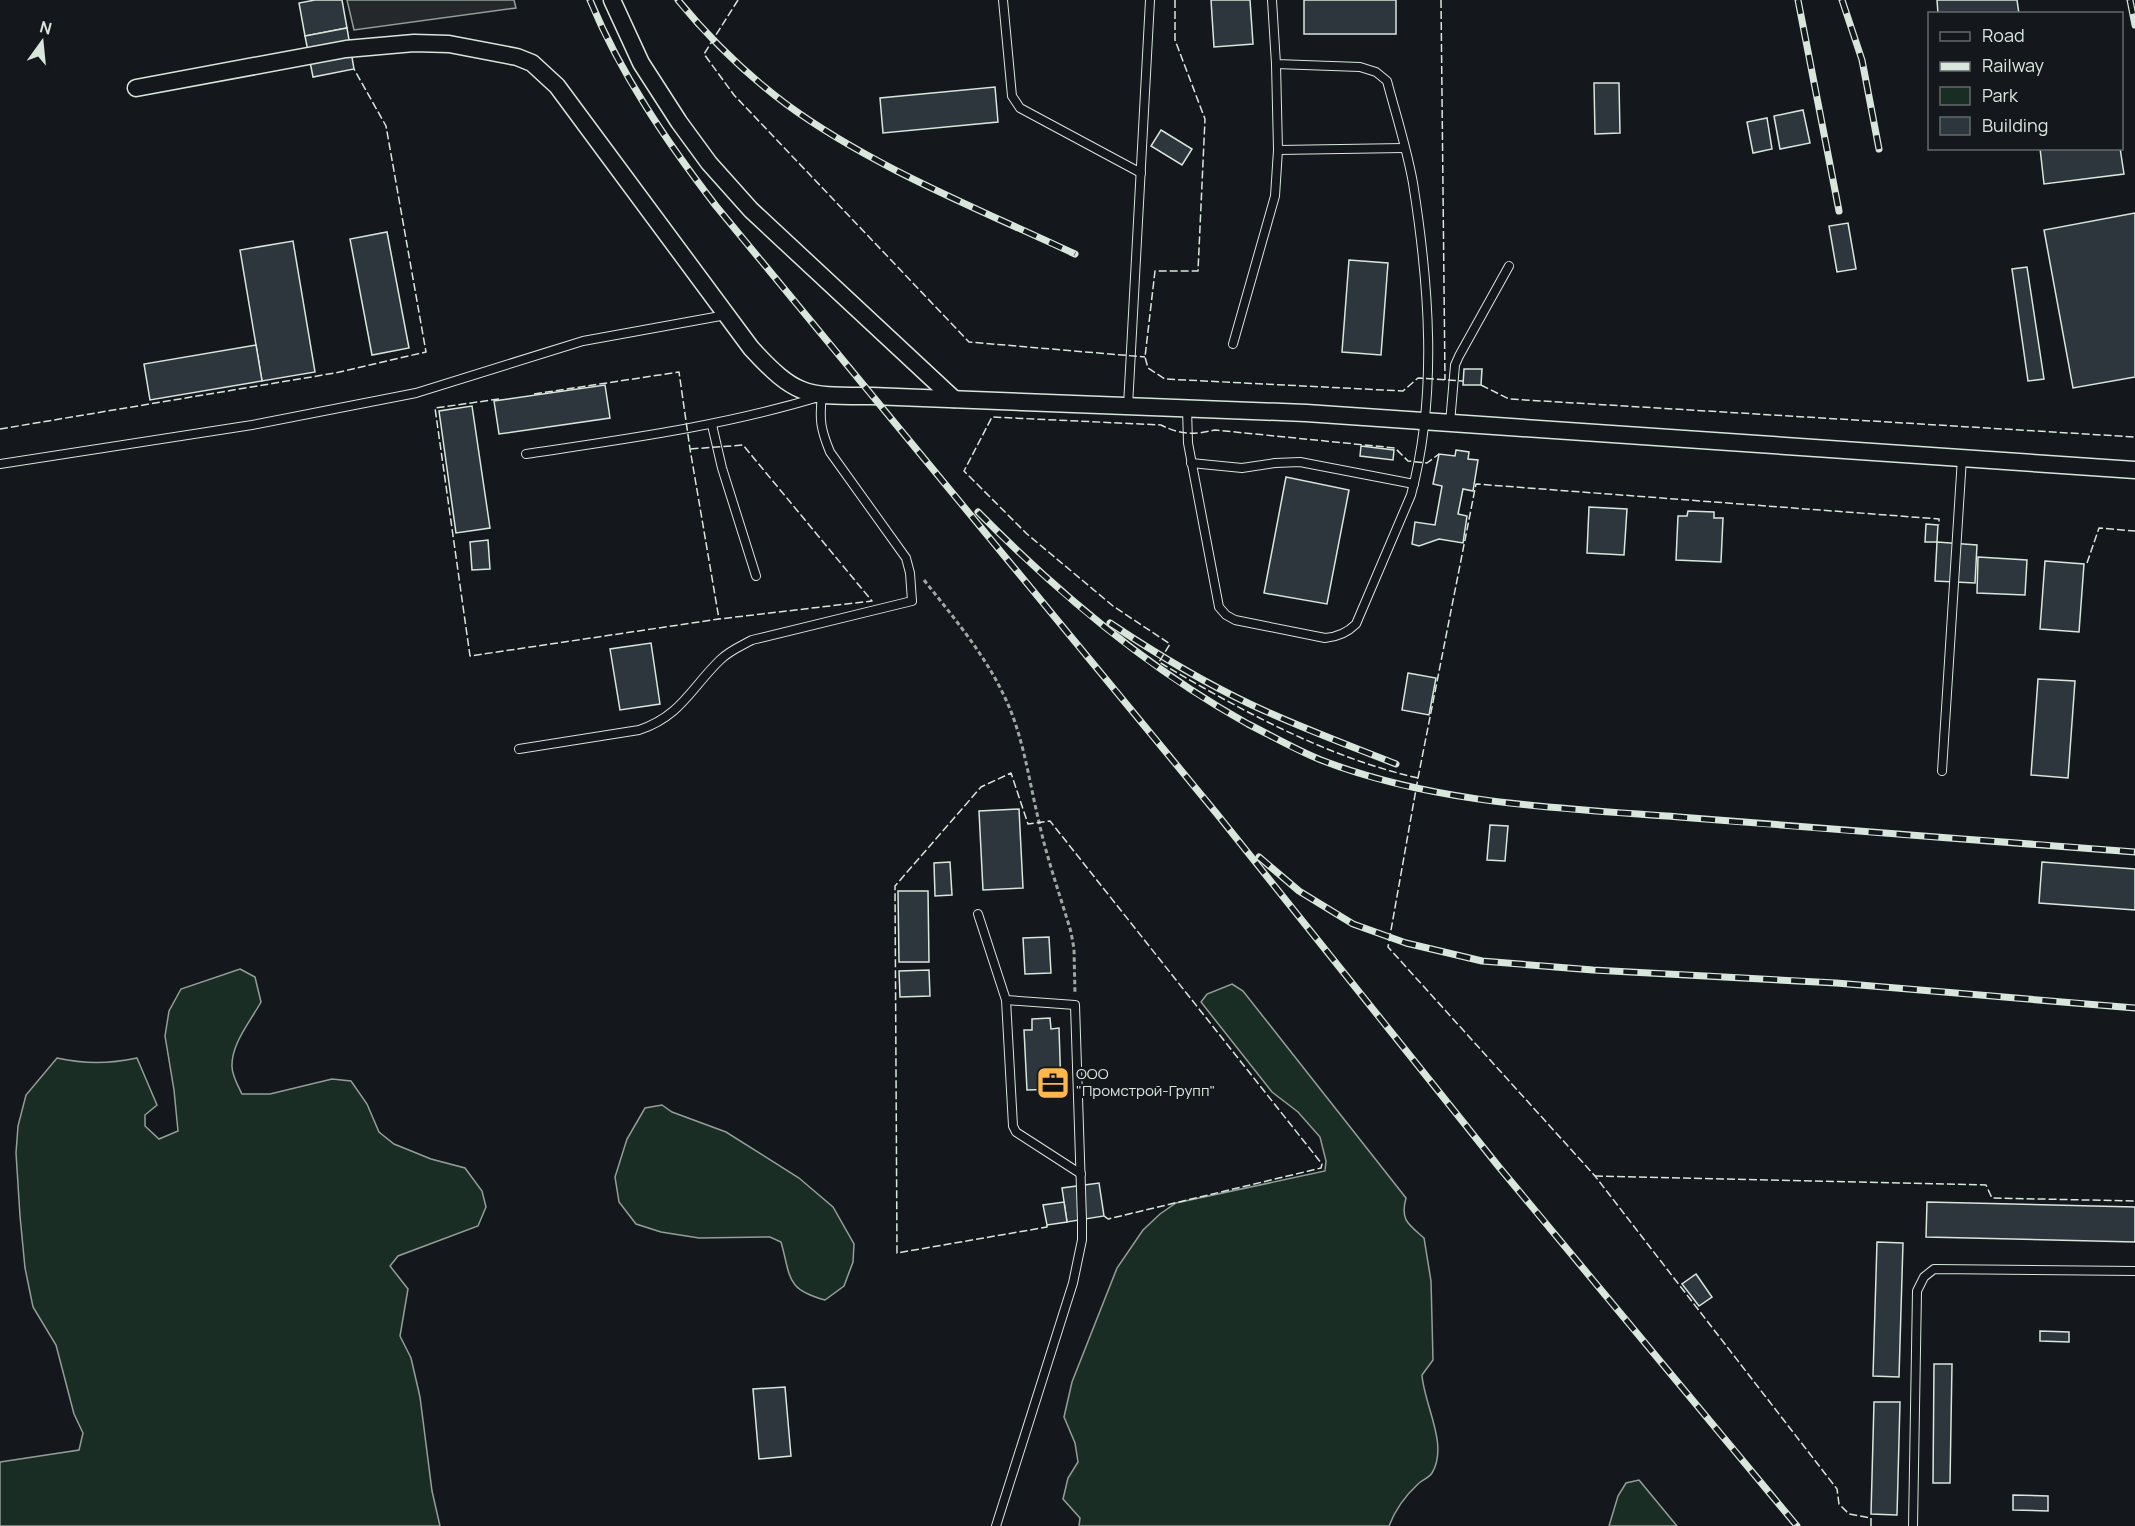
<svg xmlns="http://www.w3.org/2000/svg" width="2135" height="1526" viewBox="0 0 2135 1526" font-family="Manrope,sans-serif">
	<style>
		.green { fill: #1a2d24; stroke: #939e99; stroke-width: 1.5 }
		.parking { fill: #24282b; stroke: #939e99; stroke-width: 1.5 }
		.building { fill: #2c363c; stroke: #d8e6dc; stroke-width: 1.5 }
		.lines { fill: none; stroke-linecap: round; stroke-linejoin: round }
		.lane-casing { stroke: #d8e6dc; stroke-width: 10 }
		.street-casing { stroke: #d8e6dc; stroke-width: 19 }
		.path { stroke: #9da8a2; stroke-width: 3; stroke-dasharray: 4.5 3; stroke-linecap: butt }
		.lane { stroke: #14181c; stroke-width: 8 }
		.street { stroke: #14181c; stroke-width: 16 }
		.rail-casing { stroke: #d8e6dc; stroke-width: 7 }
		.rail { stroke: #14181c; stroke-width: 4.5; stroke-dasharray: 14; stroke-linecap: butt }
		.fence { stroke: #d8e6dc; stroke-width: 1.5; stroke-dasharray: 8 3; stroke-linecap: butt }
		.labels { text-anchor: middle; stroke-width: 4.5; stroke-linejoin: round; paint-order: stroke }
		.poi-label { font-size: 15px; fill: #d8e6dc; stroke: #14181c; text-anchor: start }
	</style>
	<rect width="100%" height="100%" fill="#14181c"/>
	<g class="green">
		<path d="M240 969 255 977 261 1002C250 1022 231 1044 232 1067 232 1075 238 1086 242 1094H270L332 1079 351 1081 367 1104 379 1132 394 1144 431 1159 465 1168 482 1191 486 1207 478 1226 398 1256 390 1266 408 1289 400 1336 411 1358 420 1397 432 1491 440 1526H0V1462L79 1450 83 1433 74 1414 56 1345 33 1307 25 1268 20 1216 16 1153 18 1126 26 1095 57 1058C85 1064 108 1064 137 1058L157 1105 145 1115V1126L159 1139 178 1131 174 1090 165 1036 169 1011 181 989Z"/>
		<path d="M1232 984 1243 991 1406 1198C1400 1220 1408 1224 1424 1238L1431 1281 1433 1360 1422 1375C1424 1405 1449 1445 1432 1473 1429 1478 1422 1480 1418 1484 1405 1496 1395 1510 1389 1526H1079L1080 1518 1063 1499 1068 1478 1078 1462 1075 1443 1064 1417 1072 1382 1117 1268 1143 1230 1160 1214 1176 1203 1325 1171 1326 1161 1320 1137 1298 1112 1272 1092 1201 1002 1207 994Z"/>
		<path d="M662 1105 672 1112 726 1132 799 1178 833 1207 854 1244 853 1262 844 1286 825 1300C785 1289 791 1277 781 1242L770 1237 699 1238 661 1232 636 1224 619 1202 615 1177 627 1139 645 1108Z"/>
		<polygon points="1639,1480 1677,1526 1609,1526 1618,1496 1626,1483"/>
	</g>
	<polygon class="parking" points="347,0 514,0 516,8 354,30"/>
	<g class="building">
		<polygon points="315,0 342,0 347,28 305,36 299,3"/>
		<polygon points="1211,0 1250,0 1253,44 1214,47"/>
		<rect x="1304" y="0" width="92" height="34"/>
		<polygon points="1937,0 2017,0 2019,14 1938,14"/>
		<polygon points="347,28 354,69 313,77 305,36"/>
		<polygon points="1594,83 1619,83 1620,133 1595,134"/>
		<polygon points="995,87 998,122 883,133 880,98"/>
		<polygon points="1803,110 1810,143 1780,149 1774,116"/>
		<polygon points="1767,118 1772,149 1753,153 1747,122"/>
		<polygon points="1161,130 1192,149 1182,165 1151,146"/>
		<polygon points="2040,148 2120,148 2124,174 2044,184"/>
		<polygon points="2135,213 2135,377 2073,388 2044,230"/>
		<polygon points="1848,223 1856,269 1837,272 1829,226"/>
		<polygon points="387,232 409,348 372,355 350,239"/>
		<polygon points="293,241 315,372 262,381 240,250"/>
		<polygon points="1349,260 1388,263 1381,355 1342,352"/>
		<polygon points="2027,267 2044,379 2028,381 2012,269"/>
		<polygon points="256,345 262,381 150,400 144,364"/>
		<polygon points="1464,369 1482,369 1481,385 1463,385"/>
		<polygon points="605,385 610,418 499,434 494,401"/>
		<polygon points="472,406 490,528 456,533 439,411"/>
		<polygon points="1361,446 1394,450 1393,460 1360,456"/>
		<polygon points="1456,450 1469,452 1468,459 1478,460 1473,491 1463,489 1458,514 1467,516 1463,543 1439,539 1419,546 1412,544 1415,522 1435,525 1442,486 1433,484 1439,454 1455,456"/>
		<polygon points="1286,477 1349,490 1327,604 1264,593"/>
		<polygon points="1589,507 1627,509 1624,555 1587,553"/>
		<polygon points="1688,511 1714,512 1714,518 1723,518 1721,562 1676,560 1678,516 1687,516"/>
		<polygon points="1926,524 1938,525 1937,542 1925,542"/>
		<polygon points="488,540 490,569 472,570 470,542"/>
		<polygon points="1937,542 1977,545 1975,583 1935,581"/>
		<polygon points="1978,557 2027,560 2025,595 1977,593"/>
		<polygon points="2045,561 2084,564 2079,632 2040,629"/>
		<polygon points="651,643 660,704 620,710 610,649"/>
		<polygon points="1408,673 1436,678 1429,715 1402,710"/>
		<polygon points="2038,679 2075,681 2068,778 2031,775"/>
		<polygon points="1019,809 1023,888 983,890 979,811"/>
		<polygon points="1490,825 1508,826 1505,861 1487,860"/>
		<polygon points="950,862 952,895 935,896 934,863"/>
		<polygon points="2042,862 2135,869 2135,910 2039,903"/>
		<polygon points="898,891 928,891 929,962 899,962"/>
		<polygon points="1049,937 1051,973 1025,974 1023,938"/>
		<polygon points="929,970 930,996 900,997 899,971"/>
		<polygon points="1050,1018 1051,1029 1059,1028 1061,1089 1027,1090 1024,1030 1032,1030 1032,1019"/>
		<polygon points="1099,1183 1104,1216 1067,1222 1062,1188"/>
		<polygon points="1064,1202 1067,1222 1047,1225 1043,1205"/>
		<polygon points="1927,1202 2135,1207 2135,1242 1926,1237"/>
		<polygon points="1877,1242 1903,1243 1899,1377 1873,1376"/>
		<polygon points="1696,1274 1712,1297 1699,1306 1682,1284"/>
		<polygon points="2040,1331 2069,1332 2069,1342 2040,1341"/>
		<polygon points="1934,1364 1952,1364 1950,1483 1933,1483"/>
		<polygon points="785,1387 791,1456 759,1459 753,1389"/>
		<polygon points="1874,1402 1900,1402 1897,1515 1871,1514"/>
		<polygon points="2013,1495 2048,1496 2048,1511 2013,1510"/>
	</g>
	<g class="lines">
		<defs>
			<g id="lane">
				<polyline points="1003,0 1012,96 1020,108 1141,173"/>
				<polyline points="1278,150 1404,148"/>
				<polyline points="1233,344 1275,196 1278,150 1276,64"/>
				<polyline points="1128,406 1150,0"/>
				<path d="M1187 408 1188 443 1219 607 1226 615 1235 620 1325 638C1338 637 1347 633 1356 624L1411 495C1438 395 1429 284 1413 183 1407 149 1396 115 1387 81L1376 72 1360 67 1276 64 1272 0"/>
				<polyline points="1450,423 1455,365 1459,356 1509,266"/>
				<polyline points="712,425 722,468 756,576"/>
				<polyline points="1191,463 1242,468 1275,463 1300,462 1414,484"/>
				<polyline points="0,464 252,425 416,393 583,341 726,315"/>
				<path d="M519 749 639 730C681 716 691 688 720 660 729 651 741 646 752 640L912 601 910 573 906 558 830 452C821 430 819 420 822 396 724 426 626 439 526 454"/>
				<polyline points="1942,771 1962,458"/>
				<polyline points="978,914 1006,1000 1075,1005 1082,1220 1082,1240 1073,1283 996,1526"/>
				<polyline points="1006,1000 1013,1126 1016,1132 1081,1174"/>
				<polyline points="1913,1526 1917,1291 1924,1277 1934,1269 2135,1271"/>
			</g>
			<g id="street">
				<polyline points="612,0 641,63 679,122 709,163 751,210 954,399"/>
				<path d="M136 88 346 49 414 43 449 44 517 57 532 63 557 86 751 348C797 398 806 396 872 396L1306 413 2135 470"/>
			</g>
		</defs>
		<use href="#lane" class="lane-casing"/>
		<use href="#street" class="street-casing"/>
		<path class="path" d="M924 580C954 618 987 657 1007 702 1024 740 1029 781 1039 822 1047 859 1060 895 1071 932L1074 949 1075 994"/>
		<use href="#lane" class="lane"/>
		<use href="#street" class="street"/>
		<defs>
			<g id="rail">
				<path d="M590 0C621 75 667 142 716 206L1217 814 1499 1167 1797 1526"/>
				<path d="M678 0C709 38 746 74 786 104 872 167 979 209 1075 254"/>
				<polyline points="1798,0 1839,211"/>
				<polyline points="1842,0 1862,60 1879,149"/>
				<polyline points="2130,0 2135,25"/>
				<path d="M978 512C1059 594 1147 668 1248 724 1272 736 1296 750 1321 760 1435 804 1558 808 1679 817 1831 830 1983 840 2135 852"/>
				<path d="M1110 623C1155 653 1203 682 1252 705 1299 727 1348 745 1396 764"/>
				<polyline points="1259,857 1299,891 1353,924 1406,943 1482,961 1593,970 1836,983 2135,1008"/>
			</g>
		</defs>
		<use href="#rail" class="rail-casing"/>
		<use href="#rail" class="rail"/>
		<g class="fence">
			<polyline points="738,0 704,54 734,95 969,342 1145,357"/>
			<polyline points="1175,0 1175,40 1205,119 1198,271 1155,271 1145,357 1148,368 1165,379 1403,391 1418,378 1463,381"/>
			<polyline points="1441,0 1445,380"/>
			<polyline points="1481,385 1509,399 2135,437"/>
			<polyline points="534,394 679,372 690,449 719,619"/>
			<polyline points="499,399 435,408 470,656 719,619 872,601 743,445 690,449"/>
			<polyline points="0,429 335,373 426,352 386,126 354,69"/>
			<polyline points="2087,563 2099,528 2135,531"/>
			<path d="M1418 778C1326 757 1240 710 1159 662L1170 644 1113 606 1027 534 964 471 992 417 1161 425C1181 435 1193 435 1215 430L1395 448 1408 461 1427 463 1439 454"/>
			<polyline points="1595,1176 1986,1185 1992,1198 2135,1201"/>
			<polyline points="1047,1225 1047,1227 897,1253 895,886 981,787 1011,773 1028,824 1050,821 1322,1164 1321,1168 1108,1219 1104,1216"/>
			<polyline points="1871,1526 1871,1518 1849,1514 1839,1504 1837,1489 1595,1176 1388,947 1418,778 1476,484 1939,519 1939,525"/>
		</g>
	</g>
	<defs>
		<symbol id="office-square" viewBox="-11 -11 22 22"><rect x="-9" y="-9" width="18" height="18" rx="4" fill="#ffb74d" stroke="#14181c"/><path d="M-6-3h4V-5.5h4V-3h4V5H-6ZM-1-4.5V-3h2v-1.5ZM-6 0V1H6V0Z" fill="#111"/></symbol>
	</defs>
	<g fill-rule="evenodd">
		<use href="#office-square" x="1034" y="1064" width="38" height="38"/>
	</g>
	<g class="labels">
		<g class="poi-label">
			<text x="1076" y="1079">ООО<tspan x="1076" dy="17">"Промстрой-Групп"</tspan></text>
		</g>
	</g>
	<rect x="1928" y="12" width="195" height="138" fill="#14181c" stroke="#626a69" stroke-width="1.5"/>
	<rect x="1940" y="32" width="30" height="9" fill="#14181c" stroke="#626a69" stroke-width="1.5"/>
	<text x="1982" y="42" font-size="18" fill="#d8e6dc">Road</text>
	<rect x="1940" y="62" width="30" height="9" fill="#d8e6dc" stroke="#626a69" stroke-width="1.5"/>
	<text x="1982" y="72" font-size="18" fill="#d8e6dc">Railway</text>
	<rect x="1940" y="87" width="30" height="18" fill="#1a2d24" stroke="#626a69" stroke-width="1.5"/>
	<text x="1982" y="102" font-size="18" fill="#d8e6dc">Park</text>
	<rect x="1940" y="117" width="30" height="18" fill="#2c363c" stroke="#626a69" stroke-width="1.5"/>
	<text x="1982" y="132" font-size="18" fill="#d8e6dc">Building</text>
	<g transform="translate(42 42) rotate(15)" stroke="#14181c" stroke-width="4.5" paint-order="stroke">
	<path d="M0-4.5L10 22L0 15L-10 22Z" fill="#d8e6dc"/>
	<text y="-9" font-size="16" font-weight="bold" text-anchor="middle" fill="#d8e6dc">N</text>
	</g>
</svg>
